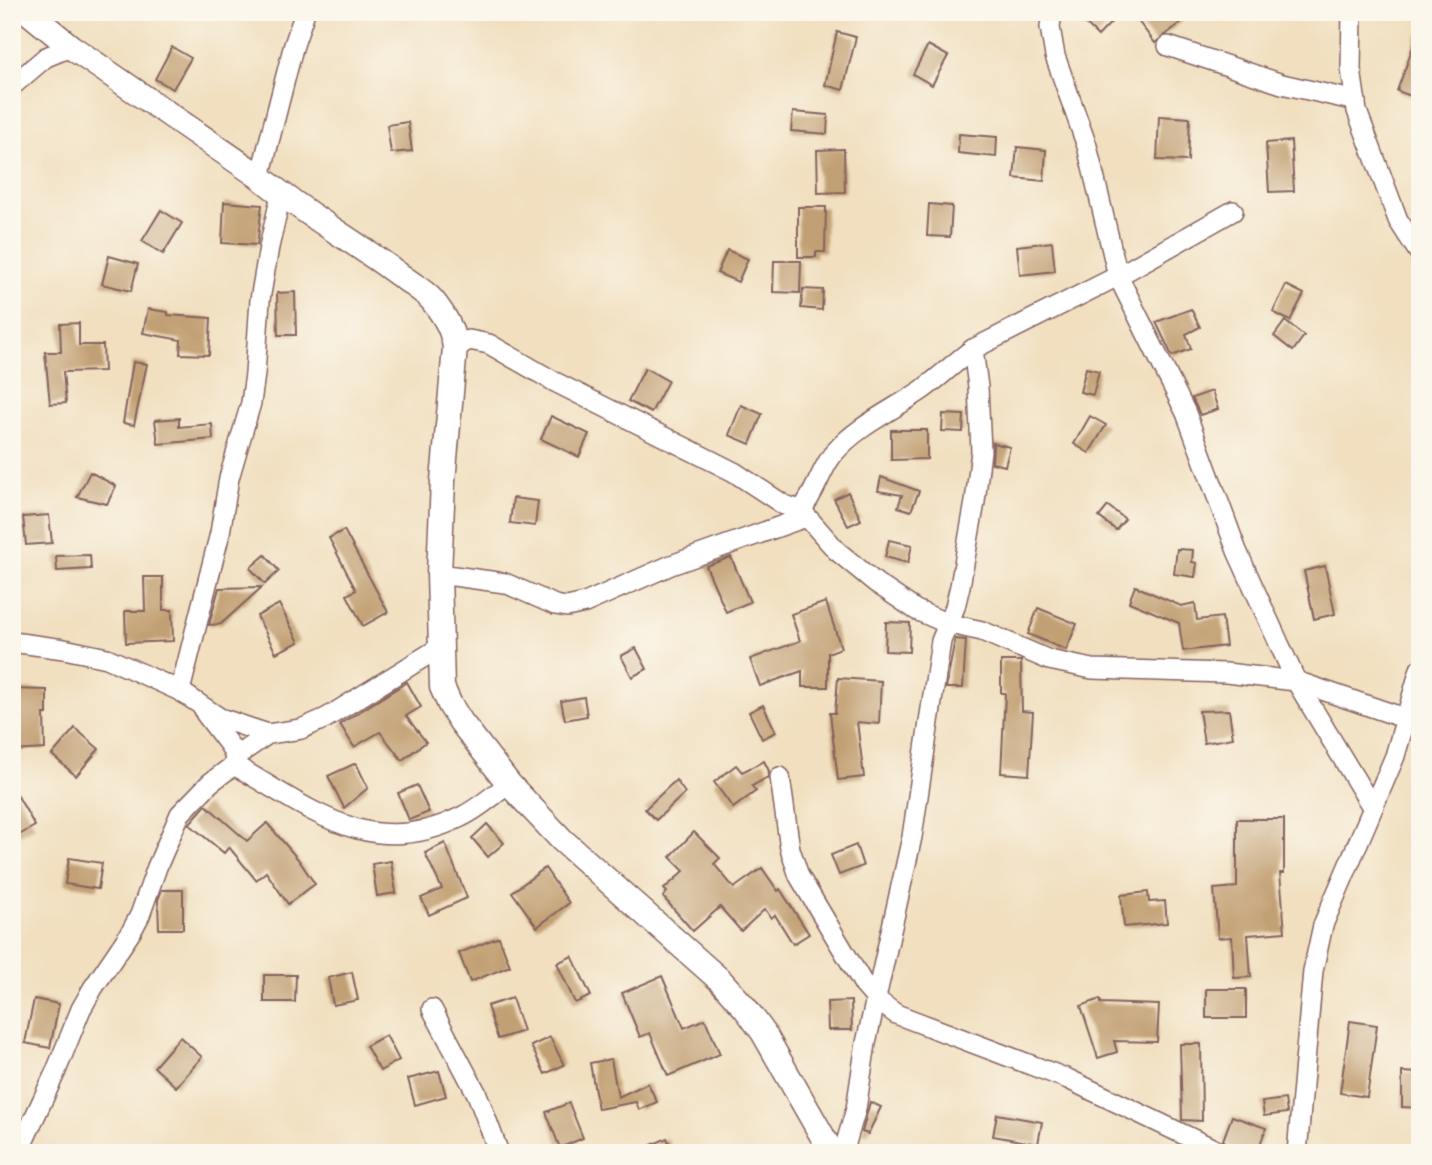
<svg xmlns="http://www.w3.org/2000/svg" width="1432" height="1165" viewBox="0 0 1432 1165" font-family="'Sorts Mill Goudy',serif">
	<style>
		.building { fill: #c2a074 }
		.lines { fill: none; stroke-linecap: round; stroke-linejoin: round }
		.minor-casing { stroke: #84625f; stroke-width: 22 }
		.tertiary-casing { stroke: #84625f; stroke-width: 27 }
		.minor { stroke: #fff; stroke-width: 19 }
		.tertiary { stroke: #fff; stroke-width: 24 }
	</style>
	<rect width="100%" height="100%" fill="#fbf7ec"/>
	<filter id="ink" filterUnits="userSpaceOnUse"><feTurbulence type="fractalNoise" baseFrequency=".0143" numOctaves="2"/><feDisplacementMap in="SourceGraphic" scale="14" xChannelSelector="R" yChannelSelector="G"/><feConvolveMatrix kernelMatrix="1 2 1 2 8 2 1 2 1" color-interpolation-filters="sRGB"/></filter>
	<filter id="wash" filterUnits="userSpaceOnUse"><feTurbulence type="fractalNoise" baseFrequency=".00686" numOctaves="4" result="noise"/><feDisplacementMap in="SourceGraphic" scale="28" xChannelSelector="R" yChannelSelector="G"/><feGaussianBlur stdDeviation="1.57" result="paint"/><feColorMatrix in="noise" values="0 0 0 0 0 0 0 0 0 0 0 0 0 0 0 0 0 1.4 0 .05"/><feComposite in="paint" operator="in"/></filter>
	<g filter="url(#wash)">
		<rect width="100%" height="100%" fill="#f1dfbf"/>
		<g id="blocks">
			<g class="building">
				<polygon points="1073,12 1121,12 1098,36"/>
				<polygon points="1131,12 1178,12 1184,20 1155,43"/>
				<polygon points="837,32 856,37 843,90 825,85"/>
				<polygon points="1418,33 1420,34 1420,99 1397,91"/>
				<polygon points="928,45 948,56 932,85 913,74"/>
				<polygon points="172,47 191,58 173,89 155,79"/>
				<polygon points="793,112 828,115 827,134 791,131"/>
				<polygon points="1159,116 1190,118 1188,161 1157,160"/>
				<polygon points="408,122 412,151 391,153 387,125"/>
				<polygon points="959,134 997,137 996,157 958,153"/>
				<polygon points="1291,141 1294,191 1269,192 1266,143"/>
				<polygon points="1017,147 1046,150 1044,181 1014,178"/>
				<polygon points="844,149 845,192 818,193 817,150"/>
				<polygon points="224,202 262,205 257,245 222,243"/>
				<polygon points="929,204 952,206 950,237 927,236"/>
				<polygon points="798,207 826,207 825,252 816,252 816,257 798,257"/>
				<polygon points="161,210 182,223 163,254 142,241"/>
				<polygon points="1052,242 1055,271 1020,275 1017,246"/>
				<polygon points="727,250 748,259 738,282 717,273"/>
				<polygon points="109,256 138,264 131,291 102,284"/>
				<polygon points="774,261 801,261 800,293 773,292"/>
				<polygon points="1286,285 1304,294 1290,321 1273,312"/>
				<polygon points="803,289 823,290 822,310 801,308"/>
				<polygon points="295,292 296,335 278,335 277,293"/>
				<polygon points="148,309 168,312 168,315 211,318 209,355 180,354 181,340 143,333"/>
				<polygon points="1191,309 1200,327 1186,334 1191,349 1172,356 1156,322"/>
				<polygon points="1285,321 1304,336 1293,351 1274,336"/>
				<polygon points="79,323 79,345 103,345 104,371 63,372 66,403 50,404 45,352 61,352 60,324"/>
				<polygon points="133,362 147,364 134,425 123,423"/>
				<polygon points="645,368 668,381 651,413 628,401"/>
				<polygon points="1086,368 1099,371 1093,395 1080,392"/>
				<polygon points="1212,391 1218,409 1200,415 1192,398"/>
				<polygon points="741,405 762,414 750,444 729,435"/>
				<polygon points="943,414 964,415 963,432 942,431"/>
				<polygon points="551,416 589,434 579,457 541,439"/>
				<polygon points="1090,416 1106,425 1089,453 1074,444"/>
				<polygon points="179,418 179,427 212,424 213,439 158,444 155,420"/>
				<polygon points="891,430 927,430 927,459 891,460"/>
				<polygon points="993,443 1010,447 1005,466 992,463"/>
				<polygon points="90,472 116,486 107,504 77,497"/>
				<polygon points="881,477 919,491 911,511 898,507 902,495 878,491"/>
				<polygon points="848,492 861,520 848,526 834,499"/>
				<polygon points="513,498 538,501 535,526 510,523"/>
				<polygon points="1108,506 1125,519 1116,530 1099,517"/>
				<polygon points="49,515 52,543 26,545 23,517"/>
				<polygon points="344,530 388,612 363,626 347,595 356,590 329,538"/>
				<polygon points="889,540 912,545 908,563 885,557"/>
				<polygon points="1177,549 1193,550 1192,562 1197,563 1195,577 1174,574"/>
				<polygon points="90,555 91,569 57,571 56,556"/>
				<polygon points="265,555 279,571 265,584 250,568"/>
				<polygon points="731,557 750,602 726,612 706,566"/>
				<polygon points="1325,566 1335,614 1314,619 1304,571"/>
				<polygon points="144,577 163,577 163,610 172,610 173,641 126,643 125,611 145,611"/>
				<polygon points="1135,586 1181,606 1195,603 1197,620 1222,617 1226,646 1183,651 1179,623 1129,602"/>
				<polygon points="262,587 221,624 209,625 219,588"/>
				<polygon points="826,602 841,648 828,653 828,687 802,687 802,671 760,686 750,659 800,641 791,614"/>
				<polygon points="279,604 299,642 276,653 257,616"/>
				<polygon points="1038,608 1077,624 1066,650 1028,634"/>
				<polygon points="886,622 910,623 909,652 885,651"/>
				<polygon points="955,639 966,640 963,688 946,688"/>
				<polygon points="636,648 647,669 632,677 621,656"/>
				<polygon points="1001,661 1021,661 1022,711 1033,712 1029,775 1001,773 1005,693 1001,693"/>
				<polygon points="838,678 881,681 879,724 857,722 864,777 838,780 830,713 835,713"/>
				<polygon points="407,682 421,707 406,716 426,742 402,760 380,732 354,747 340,724"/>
				<polygon points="12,689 47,690 47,714 44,714 45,749 12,751"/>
				<polygon points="584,697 587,716 565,720 561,701"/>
				<polygon points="763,705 776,732 762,739 749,712"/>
				<polygon points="1229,710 1233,738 1204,743 1199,711"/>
				<polygon points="75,728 99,749 76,776 52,755"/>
				<polygon points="764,761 769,771 768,777 752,786 756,791 733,808 714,782 736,765 742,772"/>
				<polygon points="356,763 368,788 344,808 328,776"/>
				<polygon points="676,780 685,793 656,820 645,809"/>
				<polygon points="417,785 429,812 409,820 398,793"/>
				<polygon points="12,786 35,826 12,839"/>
				<polygon points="206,805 247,841 267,823 298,859 315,884 288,904 266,872 256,880 229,847 224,853 189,824"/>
				<polygon points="1237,819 1284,819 1284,873 1280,873 1285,932 1248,935 1251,977 1234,978 1232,937 1218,938 1214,889 1237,887"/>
				<polygon points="487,824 504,843 488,857 472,838"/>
				<polygon points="694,832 720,858 714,864 734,888 762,868 778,891 780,889 809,934 793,944 775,915 771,918 765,909 741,931 720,907 693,931 663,897 667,892 664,889 684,871 670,857"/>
				<polygon points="445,843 467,898 429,915 421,898 442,889 425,853"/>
				<polygon points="856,845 863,866 839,875 831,855"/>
				<polygon points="69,858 102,863 98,889 65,884"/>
				<polygon points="391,861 396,893 377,896 372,864"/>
				<polygon points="545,868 569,903 537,927 512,892"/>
				<polygon points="162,890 183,890 183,929 159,929 158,900"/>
				<polygon points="1148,892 1149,902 1165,901 1167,923 1124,927 1121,895"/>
				<polygon points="499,937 510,966 470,982 459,953"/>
				<polygon points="572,956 591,996 575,1003 557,963"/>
				<polygon points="352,972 358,1000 333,1005 328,978"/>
				<polygon points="264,975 296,975 295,1002 264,1002"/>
				<polygon points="662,976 684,1028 705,1019 720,1054 668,1076 650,1033 640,1037 622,993"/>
				<rect x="1206" y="989" width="40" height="29"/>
				<polygon points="512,998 523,1031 498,1039 487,1006"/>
				<polygon points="34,999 59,1004 50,1048 25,1043"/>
				<polygon points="1100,999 1101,1003 1159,1005 1157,1042 1114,1041 1117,1052 1098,1058 1081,1006"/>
				<polygon points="851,1001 852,1030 828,1030 827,1002"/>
				<polygon points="1350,1021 1377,1025 1367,1097 1340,1093"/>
				<polygon points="386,1035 399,1060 380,1071 366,1046"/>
				<polygon points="180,1037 202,1057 176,1087 154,1067"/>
				<polygon points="550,1037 564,1065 545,1074 531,1046"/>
				<polygon points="1180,1044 1201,1044 1202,1121 1182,1120"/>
				<polygon points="611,1059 618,1097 648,1083 657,1102 639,1110 636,1102 598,1109 590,1063"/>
				<polygon points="439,1071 446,1096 415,1105 408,1079"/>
				<polygon points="1402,1072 1420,1073 1420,1108 1402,1107"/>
				<polygon points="1285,1099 1287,1113 1264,1116 1262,1102"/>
				<polygon points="870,1102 881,1107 868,1134 862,1132"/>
				<polygon points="569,1103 583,1138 560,1148 546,1112"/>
				<polygon points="997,1114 1042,1122 1038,1144 993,1136"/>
				<polygon points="1232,1116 1266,1128 1257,1153 1243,1153 1233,1149 1223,1140"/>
				<polygon points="667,1138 674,1153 634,1153"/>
			</g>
		</g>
	</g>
	<g filter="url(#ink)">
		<use href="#blocks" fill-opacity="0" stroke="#84625f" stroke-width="2"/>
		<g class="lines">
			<defs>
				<g id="minor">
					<polyline points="1052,12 1050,27 1055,56 1087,146 1118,276 1186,413 1237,551 1296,681 1372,807"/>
					<polyline points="1352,12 1351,69 1357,111 1398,220 1420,254"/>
					<polyline points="1168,46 1282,84 1356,101"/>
					<polyline points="12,86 46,57 71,47"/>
					<polyline points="260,177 293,48 305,12"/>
					<polyline points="455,348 469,340 489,344 555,382 734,472 784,505 801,510 837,551 876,583 916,610 946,623 982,631 1049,660 1092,669 1226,673 1296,681 1407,719 1420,726"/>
					<path d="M801 510C816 493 820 470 834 453 857 426 893 410 922 390 940 377 955 362 973 349L1118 276 1233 211"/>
					<polyline points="439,574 505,583 555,605 567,607 585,603 671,565 806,517"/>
					<polyline points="12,642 64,649 107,658 180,691 220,718 268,734 301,729 326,718 442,646"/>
					<polyline points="180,691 220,533 229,478 251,403 255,374 260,300 269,247 281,195"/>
					<polyline points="205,713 230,746 235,757"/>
					<path d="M234 765C309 808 371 862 461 817 478 809 493 795 509 784"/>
					<polyline points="780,777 790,849 799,876 864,985 877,1000 896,1014 1068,1079 1222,1153"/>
					<polyline points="432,1009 477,1094 499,1153"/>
					<polyline points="18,1153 56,1071 81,1009 93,988 131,932 140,915 157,867 180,814 210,783 234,765 235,757 268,734"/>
					<polyline points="843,1153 856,1109 866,1043 912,837 941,641 955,607 960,586 975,502 981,451 978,387 973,349"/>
					<polyline points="1297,1153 1313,971 1323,925 1395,756 1420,669"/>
				</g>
				<path id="tertiary" d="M28 12 71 47 260 177C303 213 353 240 398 274 409 282 423 290 432 300 444 315 453 329 455 348L443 481 439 574 442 687 450 705 461 722 509 784 562 840 721 981 746 1009 763 1032 832 1153"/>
			</defs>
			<use href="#minor" class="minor-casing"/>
			<use href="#tertiary" class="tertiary-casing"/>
			<use href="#minor" class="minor"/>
			<use href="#tertiary" class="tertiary"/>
		</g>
	</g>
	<rect width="1432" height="1165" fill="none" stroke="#fbf7ec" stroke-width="42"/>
</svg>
